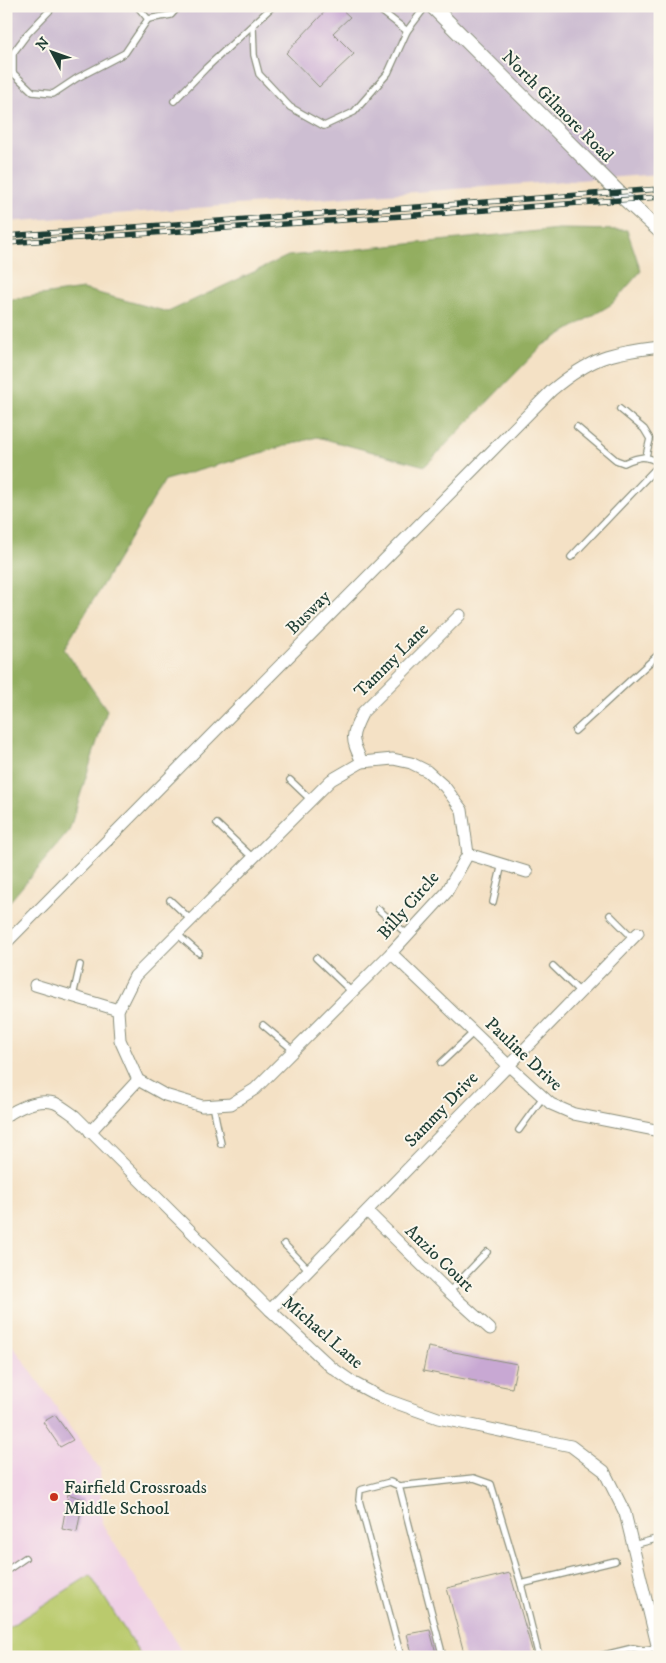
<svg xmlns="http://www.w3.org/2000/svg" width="666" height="1663" viewBox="0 0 666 1663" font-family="'IM FELL DW Pica',serif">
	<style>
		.built { fill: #efd0e5 }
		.industrial { fill: #cdbed2 }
		.green { fill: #baca6d; stroke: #6c8450 }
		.forest { fill: #93ae60; stroke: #59764a }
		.building { fill: #c8a8d3 }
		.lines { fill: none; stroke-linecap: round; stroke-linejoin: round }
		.service-casing { stroke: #8a8f7c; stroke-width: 8 }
		.minor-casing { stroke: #8a8f7c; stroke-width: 13 }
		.tertiary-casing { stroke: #8a8f7c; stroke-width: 16 }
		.service { stroke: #fff; stroke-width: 5.5 }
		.minor { stroke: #fff; stroke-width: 11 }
		.tertiary { stroke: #fff; stroke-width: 14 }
		.rail-casing { stroke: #1f3d34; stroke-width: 5.5 }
		.rail { stroke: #fbf7ec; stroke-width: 4; stroke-dasharray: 11; stroke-linecap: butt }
		.poi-dot { fill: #c8321e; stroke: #fbf7ec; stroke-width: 2 }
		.labels { text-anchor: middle; stroke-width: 4; stroke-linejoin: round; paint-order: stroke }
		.street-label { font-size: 18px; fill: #1f3d34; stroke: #fbf7ec }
		.poi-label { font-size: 18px; fill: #1f3d34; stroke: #fbf7ec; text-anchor: start }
	</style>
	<rect width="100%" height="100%" fill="#fbf7ec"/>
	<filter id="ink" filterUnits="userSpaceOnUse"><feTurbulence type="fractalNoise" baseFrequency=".02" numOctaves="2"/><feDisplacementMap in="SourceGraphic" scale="10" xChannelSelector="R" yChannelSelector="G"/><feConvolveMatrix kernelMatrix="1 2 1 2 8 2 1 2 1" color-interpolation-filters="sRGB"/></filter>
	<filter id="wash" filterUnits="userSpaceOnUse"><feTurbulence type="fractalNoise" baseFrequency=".0096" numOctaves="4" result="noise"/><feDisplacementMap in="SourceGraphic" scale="20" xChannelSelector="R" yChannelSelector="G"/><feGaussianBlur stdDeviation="1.12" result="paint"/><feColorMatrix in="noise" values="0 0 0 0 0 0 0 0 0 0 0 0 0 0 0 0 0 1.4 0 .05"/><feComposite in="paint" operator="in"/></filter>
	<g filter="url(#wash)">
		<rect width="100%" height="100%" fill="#f4e1c5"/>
		<polygon class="built" points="6,1336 100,1469 102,1524 185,1657 6,1657"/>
		<polygon class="industrial" points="6,6 660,6 660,174 6,222"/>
		<polygon class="green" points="90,1575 142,1657 6,1657 6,1629"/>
		<polygon class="forest" points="559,229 627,230 641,271 612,304 543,345 425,466 317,437 165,480 64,649 107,710 69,831 6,906 6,300 83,289 168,312 288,256"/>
		<g id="blocks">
			<g class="building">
				<polygon points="330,6 338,6 350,17 333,33 354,54 319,87 286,53"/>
				<polygon points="428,1347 517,1364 512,1388 423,1371"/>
				<polygon points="55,1415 73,1440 60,1447 43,1422"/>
				<polygon points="68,1494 83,1499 77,1532 62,1529"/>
				<polygon points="510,1573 534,1657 465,1657 447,1588"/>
				<polygon points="430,1630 437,1657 413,1657 407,1634"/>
			</g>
		</g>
	</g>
	<g filter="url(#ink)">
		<use href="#blocks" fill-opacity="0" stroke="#8a8f7c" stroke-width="1"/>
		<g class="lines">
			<defs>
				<g id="service">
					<polyline points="54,6 28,33 13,53 13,73 33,92 53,94 77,78 125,53 148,19"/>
					<polyline points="137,6 148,19 171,15 179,6"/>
					<polyline points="375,6 407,31"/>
					<polyline points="253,27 254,55 259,74 290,107 324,126 354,112 388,73 407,31 426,6"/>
					<polyline points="174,101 206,68 273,6"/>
					<polyline points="620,409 644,429 650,439 646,456"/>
					<path d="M577 427 616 460 624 463C640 456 644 455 660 463"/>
					<polyline points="571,557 660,464"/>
					<polyline points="575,731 660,653"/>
					<polyline points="290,780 311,800"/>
					<polyline points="217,824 253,858"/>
					<polyline points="170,900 191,920"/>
					<polyline points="493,902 502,864"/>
					<polyline points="378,909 408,935"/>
					<polyline points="610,915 633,938"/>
					<polyline points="177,934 199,953"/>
					<polyline points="316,958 352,992"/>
					<polyline points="553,966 580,992"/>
					<polyline points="73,996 80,965"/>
					<polyline points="263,1025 293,1050"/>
					<polyline points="441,1063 474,1032"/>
					<polyline points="213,1105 221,1144"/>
					<polyline points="519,1130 543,1097"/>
					<polyline points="284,1244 309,1270"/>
					<polyline points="449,1292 487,1252"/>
					<polyline points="399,1486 474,1478 491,1484 521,1584 539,1657"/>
					<polyline points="633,1545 660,1538"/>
					<polyline points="6,1571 25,1558"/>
					<polyline points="521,1584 615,1561"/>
					<polyline points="401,1657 359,1500 360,1490 390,1482 399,1486 443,1657"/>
					<polyline points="596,1657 633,1648 643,1650 658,1648"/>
				</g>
				<g id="minor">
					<polygon points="393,759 411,763 427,771 445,787 462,810 468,854 446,893 391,953 255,1089 231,1104 202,1106 165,1095 138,1080 120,1040 118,1010 135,976 331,780 362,762"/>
					<path d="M362 762C350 737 351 736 363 712L460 615"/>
					<polyline points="468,854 527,872"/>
					<path d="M6 943 552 390C592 357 610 353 660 347"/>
					<polyline points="391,953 508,1065 551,1104 574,1114 660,1131"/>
					<polyline points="35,985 118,1010"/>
					<path d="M6 1116C20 1107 38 1098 55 1103 62 1106 69 1112 75 1116L270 1310 331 1367 354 1383 382 1398 438 1418 571 1446 604 1471 625 1513 660 1657"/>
					<polyline points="90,1132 138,1080"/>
					<polyline points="367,1211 449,1292 490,1329"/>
					<polyline points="270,1310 638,933"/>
				</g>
				<polyline id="tertiary" points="432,6 625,199 660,231"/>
			</defs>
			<use href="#service" class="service-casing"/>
			<use href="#minor" class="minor-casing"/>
			<use href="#tertiary" class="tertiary-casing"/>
			<use href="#service" class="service"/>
			<use href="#minor" class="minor"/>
			<use href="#tertiary" class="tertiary"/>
			<defs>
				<g id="rail">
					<polyline points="6,236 446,205 660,189"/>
					<polyline points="6,243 446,213 660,197"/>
				</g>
			</defs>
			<use href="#rail" class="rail-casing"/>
			<use href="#rail" class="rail"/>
		</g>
	</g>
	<circle class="poi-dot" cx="54" cy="1497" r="5"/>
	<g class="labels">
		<g class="street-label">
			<text transform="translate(558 106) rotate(45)" y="6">North Gilmore Road</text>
			<text transform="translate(308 612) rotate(-45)" y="6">Busway</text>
			<text transform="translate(391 660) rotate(-45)" y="6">Tammy Lane</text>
			<text transform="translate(408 905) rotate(-49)" y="6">Billy Circle</text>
			<text transform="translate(524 1054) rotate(43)" y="6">Pauline Drive</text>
			<text transform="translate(441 1109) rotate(-46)" y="6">Sammy Drive</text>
			<text transform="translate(440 1258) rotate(44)" y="6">Anzio Court</text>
			<text transform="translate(323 1332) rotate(41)" y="6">Michael Lane</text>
		</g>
		<g class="poi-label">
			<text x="64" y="1493">Fairfield Crossroads<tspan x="64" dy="21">Middle School</tspan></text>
		</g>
	</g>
	<rect width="666" height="1663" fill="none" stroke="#fbf7ec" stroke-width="25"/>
	<g transform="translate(52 52) rotate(311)" stroke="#fbf7ec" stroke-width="4" paint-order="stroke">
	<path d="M0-4L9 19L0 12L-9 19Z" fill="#1f3d34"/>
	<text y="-8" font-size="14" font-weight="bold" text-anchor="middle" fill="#1f3d34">N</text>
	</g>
</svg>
